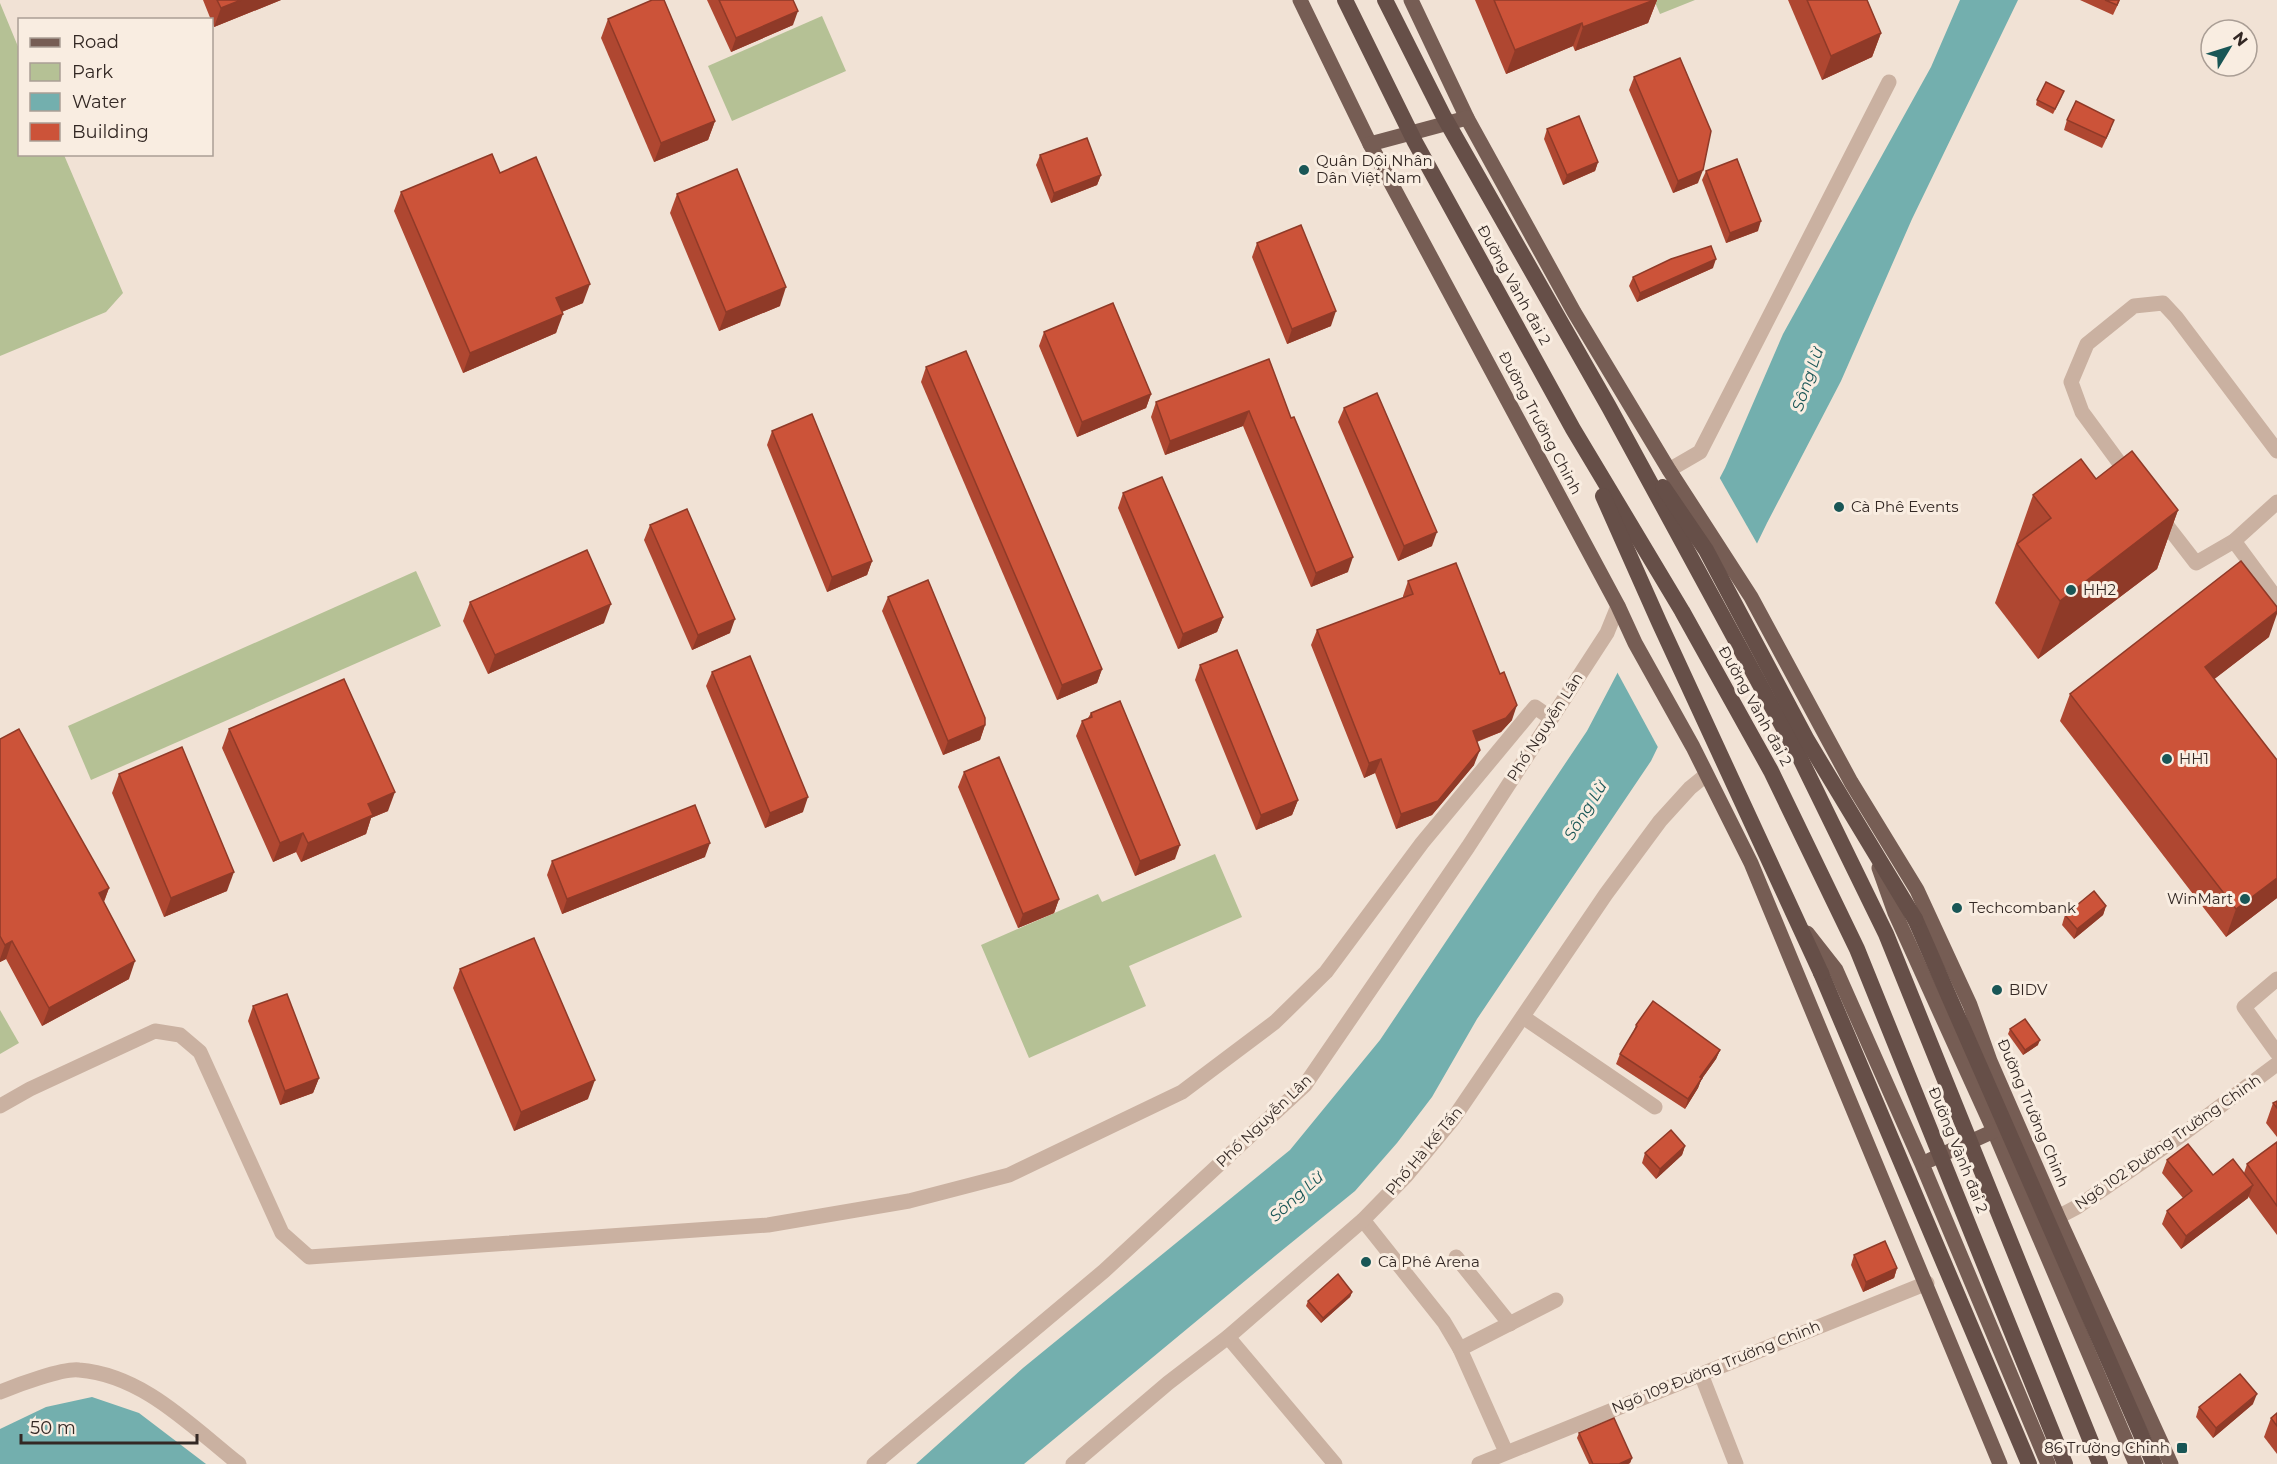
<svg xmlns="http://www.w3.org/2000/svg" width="2277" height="1464" viewBox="0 0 2277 1464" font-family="Montserrat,sans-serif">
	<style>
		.green { fill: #b5c195 }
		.water { fill: #73afae }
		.pier { fill: #f1e2d5 }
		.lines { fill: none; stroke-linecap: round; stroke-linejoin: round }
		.minor { stroke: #cab1a1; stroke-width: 15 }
		.tertiary { stroke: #cab1a1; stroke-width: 15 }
		.primary { stroke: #765d54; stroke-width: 15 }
		.trunk { stroke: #664f48; stroke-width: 16 }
		.trunk-bridge { stroke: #664f48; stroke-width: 16 }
		.wall { fill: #af4731 }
		.shaded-wall { fill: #8f3a28 }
		.building { fill: #cc5339; stroke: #8f3a28; stroke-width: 1.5 }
		.poi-dot { fill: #195656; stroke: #f9ede1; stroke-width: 2 }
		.labels { text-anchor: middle; stroke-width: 6; stroke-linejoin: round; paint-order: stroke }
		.poi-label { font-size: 15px; fill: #332824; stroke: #f9ede1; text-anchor: start }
		.street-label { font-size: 15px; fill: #332824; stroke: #f9ede1 }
		.water-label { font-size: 16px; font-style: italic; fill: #195656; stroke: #f9ede1 }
	</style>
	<rect width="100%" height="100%" fill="#f1e2d5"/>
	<g class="green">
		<polygon points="1654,0 1695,0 1660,14"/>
		<polygon points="0,3 19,49 20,154 64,155 123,293 106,312 0,356"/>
		<polygon points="822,16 846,71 732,121 708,66"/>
		<polygon points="416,571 441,626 91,780 68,726"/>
		<polygon points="1215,854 1242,917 1129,966 1146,1006 1029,1058 981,945 1098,894 1102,902"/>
		<polygon points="0,1010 19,1043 0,1054"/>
	</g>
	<g class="water">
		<polygon points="1960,0 2018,0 1912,219 1841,381 1767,523 1651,761 1477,1019 1432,1097 1397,1143 1355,1191 1275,1256 1024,1464 916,1464 1023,1368 1290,1150 1380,1040 1587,731 1725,468 1783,334 1931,67"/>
		<polygon points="92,1397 139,1413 206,1464 0,1464 0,1429 46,1407"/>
	</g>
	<polygon class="pier" points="1718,475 1759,547 1660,751 1616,670"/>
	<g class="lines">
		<g class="minor">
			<polyline points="1669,470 1700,452 1889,82"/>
			<polyline points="2129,476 2082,412 2071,382 2087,344 2134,306 2163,303 2176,317 2277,451"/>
			<polyline points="2158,514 2196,563 2234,541 2277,502"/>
			<polyline points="2234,541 2277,599"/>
			<polyline points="1523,1017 1655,1107"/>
			<polyline points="0,1106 30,1089 155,1031 180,1035 200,1052 282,1233 309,1257 768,1225 909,1201 1009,1175 1182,1092 1275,1022 1326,972 1422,843 1535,707 1551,718"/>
			<polyline points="1363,1220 1444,1322 1460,1349 1506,1452"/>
			<polyline points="1456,1257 1510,1324"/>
			<polyline points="1228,1337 1335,1464"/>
			<polyline points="1460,1349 1556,1300"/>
			<polyline points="1701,1374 1736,1464"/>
			<path d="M0 1392C17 1385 63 1368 79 1370 143 1375 191 1426 239 1464"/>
			<polyline points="1479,1464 1927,1283"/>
		</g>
		<g class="tertiary">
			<polyline points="2277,979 2244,1007 2277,1053"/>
			<polyline points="2058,1217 2077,1207 2183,1134 2277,1064"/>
			<polyline points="874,1464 1104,1271 1305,1085 1468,847 1607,633 1618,606"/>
			<polyline points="1073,1464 1168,1383 1228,1337 1363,1220 1406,1176 1453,1119 1606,894 1660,821 1690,788 1706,775"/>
		</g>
		<g class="primary">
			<polyline points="1300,0 1370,144 1618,606 1635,643 1693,747 1751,863 2000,1464"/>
			<polyline points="1411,0 1467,118 1574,312 1669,470 1751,597 1851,782 1917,890 1970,1005 1990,1061 2058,1217 2171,1464"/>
			<polyline points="1370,144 1467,118"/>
			<polyline points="1879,868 1895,913 1994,1131 2136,1464"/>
			<polyline points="1807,933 1836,970 1922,1164 2048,1464"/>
			<polyline points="1930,1160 1994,1131"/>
		</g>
		<g class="trunk">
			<polyline points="1915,919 2154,1464"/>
			<polyline points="1821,973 2029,1464"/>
		</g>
		<g class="trunk-bridge">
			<polyline points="1345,0 1415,142 1573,429 1682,611 1771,771 1857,949 2065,1464"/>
			<polyline points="1385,0 1444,117 1609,407 1801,760 1886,934 2100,1464"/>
			<polyline points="1663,487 1706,550 1807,740 1915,919"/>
			<polyline points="1603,496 1659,622 1821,973"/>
		</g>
	</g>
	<g class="wall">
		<polygon points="203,0 281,0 214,27 212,20 211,20"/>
		<polygon points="707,0 793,0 793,25 731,52"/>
		<polygon points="1475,0 1657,0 1648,23 1575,51 1573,46 1506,74"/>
		<polygon points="1788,0 1867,0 1881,33 1872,57 1822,80"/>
		<polygon points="2080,0 2120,0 2113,15"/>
		<polygon points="608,19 715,121 708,140 654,162 601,38"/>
		<polygon points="1634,77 1698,183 1673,193 1629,90"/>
		<polygon points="2062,96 2053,114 2036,105 2037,100"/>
		<polygon points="2067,120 2111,129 2102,148 2064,130"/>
		<polygon points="1547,129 1598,162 1595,171 1563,185 1544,139"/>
		<polygon points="1040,155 1101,175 1097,185 1051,203 1036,165"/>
		<polygon points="1706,171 1758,231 1726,243 1702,180"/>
		<polygon points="500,173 583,303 562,312 556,333 463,373 394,211 401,192"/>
		<polygon points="677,194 780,306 719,331 670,213"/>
		<polygon points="1257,243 1331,326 1287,344 1252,257"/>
		<polygon points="1713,268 1637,302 1629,286 1633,277"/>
		<polygon points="1044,332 1151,394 1146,408 1077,437 1039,346"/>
		<polygon points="1269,359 1348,572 1311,587 1243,426 1165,455 1151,417 1156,402"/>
		<polygon points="926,367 1102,669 1097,683 1057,700 921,382"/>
		<polygon points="1344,408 1432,546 1398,561 1338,422"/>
		<polygon points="772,431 872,561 867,575 827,592 767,445"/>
		<polygon points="2096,479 2178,510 2157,569 2038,659 1995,603 2033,495"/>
		<polygon points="1123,493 1223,617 1217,632 1178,649 1118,508"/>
		<polygon points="650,525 730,633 692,650 644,540"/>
		<polygon points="1408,581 1512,720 1501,732 1477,742 1474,765 1432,815 1396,829 1375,773 1364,778 1311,645 1317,630 1403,598 1403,596"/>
		<polygon points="888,597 985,725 980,740 943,755 882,611"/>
		<polygon points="470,602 604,623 488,674 463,621"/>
		<polygon points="2269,637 2214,679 2277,760 2277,898 2226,937 2060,721 2070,694"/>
		<polygon points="1200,665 1298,800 1292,815 1256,830 1195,680"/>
		<polygon points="712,672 803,812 765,828 706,686"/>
		<polygon points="1091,713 1175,859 1135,876 1076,736 1082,721 1088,718"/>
		<polygon points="229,729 388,811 371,818 366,834 301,862 296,852 273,862 222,748"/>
		<polygon points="0,739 109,888 104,902 129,979 42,1026 6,959 0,962"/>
		<polygon points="964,772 1059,899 1054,913 1018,928 958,787"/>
		<polygon points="119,774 227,891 164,917 112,793"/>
		<polygon points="705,857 562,914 547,875 552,861"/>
		<polygon points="2106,906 2103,915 2074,939 2062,925 2065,915"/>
		<polygon points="460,969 588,1099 514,1131 453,988"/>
		<polygon points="253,1006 319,1078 313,1093 280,1105 248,1021"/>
		<polygon points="1636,1025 1720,1050 1716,1059 1701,1080 1698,1088 1685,1109 1616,1064 1620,1054 1633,1033"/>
		<polygon points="2010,1029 2038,1045 2023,1055 2008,1034"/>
		<polygon points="2277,1101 2277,1137 2266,1123 2273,1103"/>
		<polygon points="2277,1142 2277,1235 2248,1196 2248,1198 2181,1249 2162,1224 2167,1211 2183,1198 2162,1173 2167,1160 2213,1175 2244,1173 2247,1164"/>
		<polygon points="1685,1146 1682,1155 1656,1179 1642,1163 1645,1153"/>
		<polygon points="1854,1255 1897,1268 1894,1278 1863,1292 1851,1265"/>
		<polygon points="1352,1292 1350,1297 1321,1323 1306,1306 1308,1301"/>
		<polygon points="2253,1404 2213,1438 2196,1417 2199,1407"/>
		<polygon points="2277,1413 2277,1454 2264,1437 2271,1418"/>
		<polygon points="1579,1433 1632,1458 1630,1463 1628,1464 1589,1464 1577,1438"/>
	</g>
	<g class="shaded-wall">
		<polygon points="241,0 281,0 214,27 221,8"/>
		<polygon points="1654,0 1657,0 1648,23 1575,51 1583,27"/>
		<polygon points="798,11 793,25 731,52 736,38"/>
		<polygon points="1582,23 1573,46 1506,74 1515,50"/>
		<polygon points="1881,33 1872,57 1822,80 1831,56"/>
		<polygon points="715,121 708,140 654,162 661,143"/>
		<polygon points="1598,162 1595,171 1563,185 1567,175"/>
		<polygon points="1703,170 1698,183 1673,193 1678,181"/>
		<polygon points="1101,175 1097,185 1051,203 1054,193"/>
		<polygon points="1761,221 1758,231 1726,243 1730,233"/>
		<polygon points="1716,259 1713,268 1637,302 1640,293"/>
		<polygon points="590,284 583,303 549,317 556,298"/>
		<polygon points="786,287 780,306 719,331 726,312"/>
		<polygon points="1336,311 1331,326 1287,344 1292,329"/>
		<polygon points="563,314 556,333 463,373 470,353"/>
		<polygon points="1151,394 1146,408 1077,437 1082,422"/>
		<polygon points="1249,411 1243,426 1165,455 1170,441"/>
		<polygon points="2178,510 2157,569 2038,659 2060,601"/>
		<polygon points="1437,532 1432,546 1398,561 1404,546"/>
		<polygon points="1353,557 1348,572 1311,587 1316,573"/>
		<polygon points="872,561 867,575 827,592 832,577"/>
		<polygon points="611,604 604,623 488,674 495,655"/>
		<polygon points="2277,611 2277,614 2269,637 2195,694 2205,667"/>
		<polygon points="1223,617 1217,632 1178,649 1183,634"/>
		<polygon points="735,619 730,633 692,650 698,635"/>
		<polygon points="1102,669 1097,683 1057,700 1062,685"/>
		<polygon points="1517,705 1512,720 1501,732 1467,745 1473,731"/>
		<polygon points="985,725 980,740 943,755 948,741"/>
		<polygon points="1480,750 1474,765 1432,815 1396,829 1401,814"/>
		<polygon points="1381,759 1375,773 1364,778 1369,763"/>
		<polygon points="395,792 388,811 371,818 366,834 301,862 308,843 368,804"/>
		<polygon points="808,797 803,812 765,828 770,813"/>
		<polygon points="1298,800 1292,815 1256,830 1261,815"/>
		<polygon points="303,833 296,852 273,862 280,843"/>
		<polygon points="710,843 705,857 562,914 567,899"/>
		<polygon points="1180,845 1175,859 1135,876 1140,861"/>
		<polygon points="234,872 227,891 164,917 171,898"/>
		<polygon points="2277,878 2277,898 2226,937 2236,909"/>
		<polygon points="109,888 102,906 99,893"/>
		<polygon points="1059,899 1054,913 1018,928 1023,914"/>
		<polygon points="2106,906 2103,915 2074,939 2077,929"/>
		<polygon points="12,941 6,959 0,962 0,959 5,945"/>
		<polygon points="135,961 129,979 42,1026 49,1008"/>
		<polygon points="2040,1040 2038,1045 2023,1055 2025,1050"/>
		<polygon points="1720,1050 1716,1059 1701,1080 1698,1088 1685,1109 1688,1099 1700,1077"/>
		<polygon points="319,1078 313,1093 280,1105 285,1091"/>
		<polygon points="595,1080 588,1099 514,1131 521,1112"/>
		<polygon points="1685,1146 1682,1155 1656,1179 1660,1169"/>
		<polygon points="2253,1185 2248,1198 2181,1249 2186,1236"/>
		<polygon points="1897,1268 1894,1278 1863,1292 1866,1282"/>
		<polygon points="1352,1292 1350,1297 1321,1323 1323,1318"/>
		<polygon points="2257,1394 2253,1404 2213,1438 2216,1428"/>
		<polygon points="1632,1458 1630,1463 1628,1464 1619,1464"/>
	</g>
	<g class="building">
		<polygon points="217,0 241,0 221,8"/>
		<polygon points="652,0 664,0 715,121 661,143 608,19"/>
		<polygon points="719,0 793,0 798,11 736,38"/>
		<polygon points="1494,0 1654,0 1583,27 1582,23 1515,50"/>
		<polygon points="1807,0 1867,0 1881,33 1831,56"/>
		<polygon points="2105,0 2119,0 2117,5"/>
		<polygon points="1680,58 1711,131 1703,170 1678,181 1634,77"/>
		<polygon points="2046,82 2064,91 2055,109 2037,100"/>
		<polygon points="2076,101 2114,120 2106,138 2067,120"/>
		<polygon points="1579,116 1598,162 1567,175 1547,129"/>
		<polygon points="1087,138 1101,175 1054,193 1040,155"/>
		<polygon points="492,154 500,173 536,157 590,284 556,298 563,314 470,353 401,192"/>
		<polygon points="1737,159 1761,221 1730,233 1706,171"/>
		<polygon points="737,169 786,287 726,312 677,194"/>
		<polygon points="1301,225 1336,311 1292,329 1257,243"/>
		<polygon points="1711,246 1716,259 1640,293 1633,277 1671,259"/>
		<polygon points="1113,303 1151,394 1082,422 1044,332"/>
		<polygon points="966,351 1102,669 1062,685 926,367"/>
		<polygon points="1269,359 1291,418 1294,417 1353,557 1316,573 1249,411 1170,441 1156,402"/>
		<polygon points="1377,393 1437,532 1404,546 1344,408"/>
		<polygon points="812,414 872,561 832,577 772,431"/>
		<polygon points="2132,451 2178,510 2060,601 2017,544 2051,518 2033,495 2081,459 2096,479"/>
		<polygon points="1162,477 1223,617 1183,634 1123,493"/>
		<polygon points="687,509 735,619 698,635 650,525"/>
		<polygon points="587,550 611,604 495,655 470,602"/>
		<polygon points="2241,561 2277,607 2277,611 2205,667 2277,760 2277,878 2236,909 2070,694"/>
		<polygon points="1456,563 1500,674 1504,672 1517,705 1506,718 1473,731 1480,750 1438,801 1401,814 1381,759 1369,763 1317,630 1413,594 1408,581"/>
		<polygon points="928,580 985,718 985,725 948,741 888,597"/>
		<polygon points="1237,650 1298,800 1261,815 1200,665"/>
		<polygon points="750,656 808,797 770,813 712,672"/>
		<polygon points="344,679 395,792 368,804 373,815 308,843 303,833 280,843 229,729"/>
		<polygon points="1120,701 1180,845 1140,861 1082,721 1092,717 1091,713"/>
		<polygon points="19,729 109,888 99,893 135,961 49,1008 12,941 5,945 0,936 0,739"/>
		<polygon points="182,747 234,872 171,898 119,774"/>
		<polygon points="999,757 1059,899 1023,914 964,772"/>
		<polygon points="695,805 710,843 567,899 552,861"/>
		<polygon points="2094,891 2106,906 2077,929 2065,915"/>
		<polygon points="534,938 595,1080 521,1112 460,969"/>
		<polygon points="287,994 319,1078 285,1091 253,1006"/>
		<polygon points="1653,1001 1720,1050 1700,1077 1702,1078 1688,1099 1620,1054 1637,1026 1636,1025"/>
		<polygon points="2025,1019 2040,1040 2025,1050 2010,1029"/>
		<polygon points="2277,1101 2277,1108 2273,1103"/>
		<polygon points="1671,1130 1685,1146 1660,1169 1645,1153"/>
		<polygon points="2277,1142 2277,1206 2247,1164"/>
		<polygon points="2188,1144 2213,1175 2233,1159 2253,1185 2186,1236 2167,1211 2192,1191 2167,1160"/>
		<polygon points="1885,1241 1897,1268 1866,1282 1854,1255"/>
		<polygon points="1338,1274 1352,1292 1323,1318 1308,1301"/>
		<polygon points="2240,1374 2257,1394 2216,1428 2199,1407"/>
		<polygon points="2277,1413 2277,1426 2271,1418"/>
		<polygon points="1614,1418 1632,1458 1619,1464 1593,1464 1579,1433"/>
	</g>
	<g class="poi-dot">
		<circle cx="1304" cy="170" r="6"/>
		<circle cx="1839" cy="507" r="6"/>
		<circle cx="2071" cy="590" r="6"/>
		<circle cx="2167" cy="759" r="6"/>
		<circle cx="2245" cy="899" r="6"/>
		<circle cx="1957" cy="908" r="6"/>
		<circle cx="1997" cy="990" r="6"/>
		<circle cx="1366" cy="1262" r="6"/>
		<rect x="2176" y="1442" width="12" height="12" rx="3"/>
	</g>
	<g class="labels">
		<g class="poi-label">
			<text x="1316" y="166">Quân Dội Nhân<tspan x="1316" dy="17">Dân Việt Nam</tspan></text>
			<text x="1851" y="512">Cà Phê Events</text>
			<text x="2083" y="595">HH2</text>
			<text x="2179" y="764">HH1</text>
			<text x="2233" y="904" text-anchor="end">WinMart</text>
			<text x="1969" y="913">Techcombank</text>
			<text x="2009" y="995">BIDV</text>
			<text x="1378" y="1267">Cà Phê Arena</text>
			<text x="2170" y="1453" text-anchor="end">86 Trường Chinh</text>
		</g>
		<g class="street-label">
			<text transform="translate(1514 285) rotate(61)" y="5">Đường Vành đai 2</text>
			<text transform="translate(1540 423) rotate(62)" y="5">Đường Trường Chinh</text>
			<text transform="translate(1755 706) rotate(61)" y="5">Đường Vành đai 2</text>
			<text transform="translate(1545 727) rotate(-57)" y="5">Phố Nguyễn Lân</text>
			<text transform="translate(2033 1113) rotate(67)" y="5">Đường Trường Chinh</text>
			<text transform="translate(1264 1121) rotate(-44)" y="5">Phố Nguyễn Lân</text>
			<text transform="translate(2168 1142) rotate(-35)" y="5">Ngõ 102 Đường Trường Chinh</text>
			<text transform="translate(1958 1150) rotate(68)" y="5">Đường Vành đai 2</text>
			<text transform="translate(1424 1151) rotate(-50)" y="5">Phố Hà Kế Tấn</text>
			<text transform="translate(1716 1367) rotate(-22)" y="5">Ngõ 109 Đường Trường Chinh</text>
		</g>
		<g class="water-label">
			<text transform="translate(1807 379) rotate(-71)" y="6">Sông Lừ</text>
			<text transform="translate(1585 810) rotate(-58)" y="6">Sông Lừ</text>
			<text transform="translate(1296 1196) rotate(-42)" y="6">Sông Lừ</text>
		</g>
	</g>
	<rect x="18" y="18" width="195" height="138" fill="#f9ede1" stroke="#aa9e95" stroke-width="1.5"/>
	<rect x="30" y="38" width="30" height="9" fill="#765d54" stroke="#aa9e95" stroke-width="1.5"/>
	<text x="72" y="48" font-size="18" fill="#332824">Road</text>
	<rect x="30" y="63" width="30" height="18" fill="#b5c195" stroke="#aa9e95" stroke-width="1.5"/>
	<text x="72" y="78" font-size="18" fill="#332824">Park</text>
	<rect x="30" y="93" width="30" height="18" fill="#73afae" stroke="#aa9e95" stroke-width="1.5"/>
	<text x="72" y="108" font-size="18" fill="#332824">Water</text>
	<rect x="30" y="123" width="30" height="18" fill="#cc5339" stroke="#aa9e95" stroke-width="1.5"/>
	<text x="72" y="138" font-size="18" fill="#332824">Building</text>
	<g transform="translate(2229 48) rotate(52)"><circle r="28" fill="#f9ede1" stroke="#aa9e95" stroke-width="1.5"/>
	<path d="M0-4.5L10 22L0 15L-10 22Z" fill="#195656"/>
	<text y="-9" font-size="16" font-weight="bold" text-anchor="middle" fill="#332824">N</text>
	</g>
	<path d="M21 1434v9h176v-9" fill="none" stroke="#332824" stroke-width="3"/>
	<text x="30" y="1434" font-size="18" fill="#332824" stroke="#f9ede1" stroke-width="4.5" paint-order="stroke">50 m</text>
</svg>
